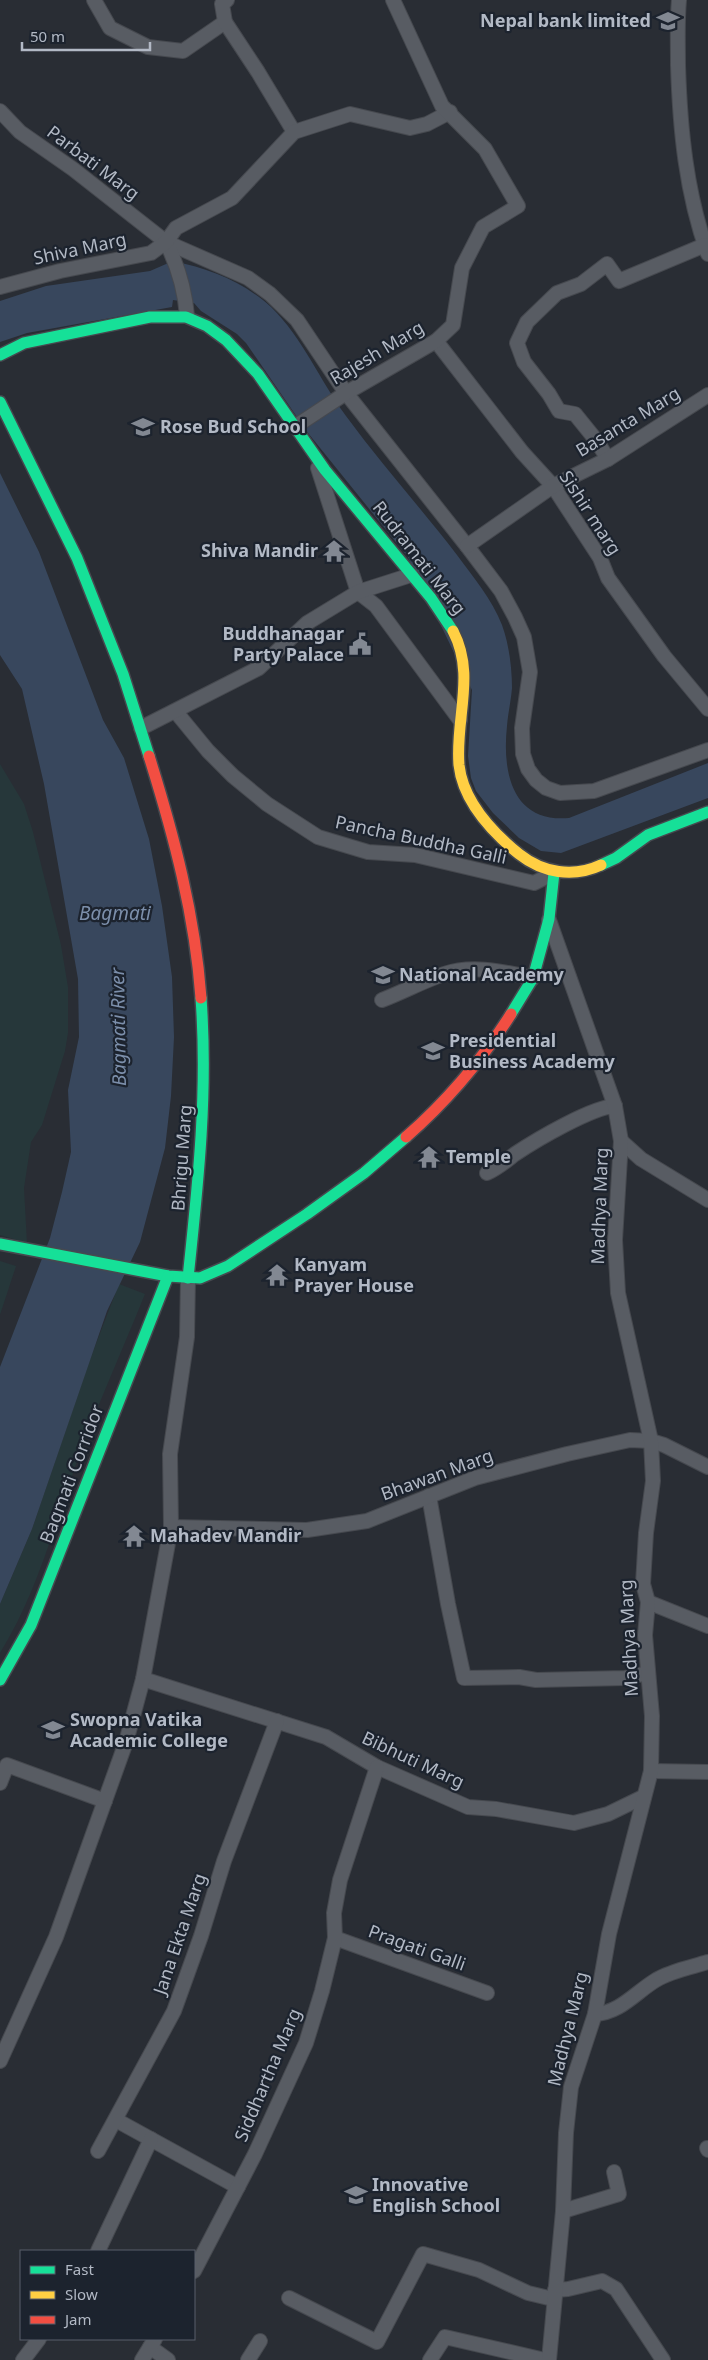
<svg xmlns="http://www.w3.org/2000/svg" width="708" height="2360" viewBox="0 0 708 2360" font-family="'Noto Sans',sans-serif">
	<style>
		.green { fill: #26373a }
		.water { fill: #38475d }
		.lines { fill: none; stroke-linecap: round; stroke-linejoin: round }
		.street-casing { stroke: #46494f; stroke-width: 16 }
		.fast-casing { stroke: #46494f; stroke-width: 14 }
		.slow-casing { stroke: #46494f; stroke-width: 14 }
		.jam-casing { stroke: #46494f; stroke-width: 14 }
		.street { stroke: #585c63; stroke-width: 14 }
		.fast { stroke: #16e098; stroke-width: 11 }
		.slow { stroke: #ffcf43; stroke-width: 11 }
		.jam { stroke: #f24e42; stroke-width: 11 }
		.labels { text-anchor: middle; stroke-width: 4.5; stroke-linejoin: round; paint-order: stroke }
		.poi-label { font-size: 18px; font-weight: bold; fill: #b2b9c5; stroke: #1c232e; text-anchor: start }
		.street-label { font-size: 18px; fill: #b2b9c5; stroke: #1c232e }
		.water-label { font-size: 19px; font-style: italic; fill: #7c8fab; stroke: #1c232e }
	</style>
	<rect width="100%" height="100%" fill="#292d34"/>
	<g class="green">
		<polygon points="0,764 24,804 33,832 61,945 68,987 68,1033 65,1051 42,1125 31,1142 24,1188 27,1243 0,1235"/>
		<polygon points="0,1261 16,1266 0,1315"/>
		<path d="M119 1284 145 1294C122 1351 96 1408 75 1467 53 1530 36 1595 0 1653V1604L32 1529 89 1362Z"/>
	</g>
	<g class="water">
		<path d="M173 261C210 269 242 281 271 307 303 338 320 381 346 416 381 464 421 508 457 555 473 577 492 599 502 625 509 644 512 668 512 688 511 701 508 713 507 726 502 772 512 823 569 818L708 763V798L561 853 541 851 519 838 493 813 476 791 471 778 468 756 472 690 408 557 308 433 246 343 237 334 201 311 194 303 173 300 172 307 27 333 0 342V301L46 286 150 271Z"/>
		<polygon points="0,473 39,552 103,720 124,758 149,839 162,906 172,977 174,1037 171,1096 165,1148 140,1242 107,1311 32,1529 0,1604 0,1367 50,1238 62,1192 71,1152 68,1090 79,1037 78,979 44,784 22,689 0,655"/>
	</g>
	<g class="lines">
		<defs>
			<g id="street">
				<polyline points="94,0 110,28 148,47 183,51 225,22"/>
				<polyline points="227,0 222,4 225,22 258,72 294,132"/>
				<path d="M679 0C677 22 678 43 678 65 680 129 686 193 708 254"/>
				<polyline points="0,111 20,132 73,169 166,242 248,278 270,294 297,320 346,393 467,546 501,591 515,617 524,637 530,672 522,728 523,754 528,769 536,780 546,788 560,793 594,791 708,750"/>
				<path d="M166 242C177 264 185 291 187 316"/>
				<polyline points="0,287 60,271 151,253 166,242 176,228 232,198 294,132 350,114 410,128 427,124 450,112"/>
				<polyline points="436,341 522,452 553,486 600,558 608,578 664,656 708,709"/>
				<polyline points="296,426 346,393 436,341 453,325 462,268 483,227 518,206 485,149 442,106 393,0"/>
				<polyline points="608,459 596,440 575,414 559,411 549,394 524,362 517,343 527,322 557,293 581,284 607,264 619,281 705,245"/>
				<polyline points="318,468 358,592 376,606 460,720"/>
				<polyline points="467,546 553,486 608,459 708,395"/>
				<polyline points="176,712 208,751 233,776 267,804 318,837 368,852 415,855 534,883 554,873"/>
				<polyline points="141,728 259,668 307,623 358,592 411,575"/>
				<path d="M382 1000C403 992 423 981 444 974 473 964 504 972 533 978"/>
				<polyline points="621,1141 641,1159 708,1200"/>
				<path d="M487 1173C498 1168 506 1161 515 1154 536 1140 592 1107 615 1106"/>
				<polyline points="429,1496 448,1604 464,1678 519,1677 536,1680 625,1678 648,1673"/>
				<polyline points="171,1527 307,1530 367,1521 475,1478 567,1454 630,1440 651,1441 664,1445 708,1467"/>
				<polyline points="648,1602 708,1626"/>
				<polyline points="143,1679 326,1737 377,1767 468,1807 496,1809 574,1823 608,1814 643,1797"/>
				<polyline points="651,1771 708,1772"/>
				<polyline points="0,1783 7,1765 105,1801"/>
				<polyline points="335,1938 487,1993"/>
				<path d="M595 2014C620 2013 636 1992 656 1980 670 1971 692 1967 708 1962"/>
				<polyline points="0,2061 56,1937 126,1742 143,1679 171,1527 170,1454 187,1337 188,1278"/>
				<polyline points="116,2120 238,2187"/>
				<polyline points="707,2148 708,2150"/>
				<polyline points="98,2151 174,2011 201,1936 224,1861 277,1721"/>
				<polyline points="563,2211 619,2194 614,2172"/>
				<polyline points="98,2251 151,2139"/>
				<polyline points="194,2271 255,2154 306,2043 322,1991 335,1938 334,1913 340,1880 377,1767"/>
				<polyline points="555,2290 568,2289 602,2281 616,2289 663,2360"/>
				<polyline points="289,2298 377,2342 423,2254 479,2270 528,2293 553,2299"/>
				<polyline points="150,2347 168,2360"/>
				<polyline points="23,2360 39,2339"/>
				<polyline points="142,2360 155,2339"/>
				<polyline points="248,2360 260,2341"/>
				<polyline points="430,2360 445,2337 545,2360"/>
				<polyline points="549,2360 563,2211 566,2133 571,2087 595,2014 609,1934 651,1771 652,1716 645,1635 648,1602 643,1584 646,1533 653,1481 651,1441 618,1293 615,1240 621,1141 615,1106 549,920"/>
			</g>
			<g id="fast">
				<polyline points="0,355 24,343 150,317 186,317 207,326 226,340 258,374 325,470 431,598 453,631"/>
				<polyline points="0,402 77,558 123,674 149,756"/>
				<polyline points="601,865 616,858 648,835 708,812"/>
				<polyline points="511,1014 533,978 549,919 554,873"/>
				<polyline points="0,1244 168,1276 200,1278 228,1266 307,1214 364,1173 406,1137"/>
				<path d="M188 1278C198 1184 208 1094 201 998"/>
				<polyline points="0,1680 31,1625 168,1276"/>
			</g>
			<path id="slow" d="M453 631C476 675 455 718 459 765 463 801 492 832 519 854 543 873 573 878 601 865"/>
			<g id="jam">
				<path d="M149 756C174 836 195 915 201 998"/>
				<path d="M406 1137C446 1102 482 1060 511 1014"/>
			</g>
		</defs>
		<use href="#street" class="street-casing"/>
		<use href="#fast" class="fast-casing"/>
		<use href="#slow" class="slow-casing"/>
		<use href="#jam" class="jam-casing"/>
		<use href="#street" class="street"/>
		<use href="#fast" class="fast"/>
		<use href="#slow" class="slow"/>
		<use href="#jam" class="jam"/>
	</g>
	<defs>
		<symbol id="university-bare" viewBox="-9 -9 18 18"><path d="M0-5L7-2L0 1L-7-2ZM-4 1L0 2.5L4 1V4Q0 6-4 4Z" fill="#828892" stroke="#1c232e" stroke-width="2.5" paint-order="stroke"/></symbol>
		<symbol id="school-bare" viewBox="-9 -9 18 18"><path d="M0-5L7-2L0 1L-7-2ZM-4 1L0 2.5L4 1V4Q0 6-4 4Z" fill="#828892" stroke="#1c232e" stroke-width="2.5" paint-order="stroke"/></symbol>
		<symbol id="temple-bare" viewBox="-9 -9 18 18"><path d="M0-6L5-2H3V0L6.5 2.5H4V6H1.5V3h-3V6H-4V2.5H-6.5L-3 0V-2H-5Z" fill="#828892" stroke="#1c232e" stroke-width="2.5" paint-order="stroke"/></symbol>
		<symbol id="civic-bare" viewBox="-9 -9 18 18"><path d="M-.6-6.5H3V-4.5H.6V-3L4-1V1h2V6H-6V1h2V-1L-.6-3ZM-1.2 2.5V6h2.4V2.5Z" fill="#828892" stroke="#1c232e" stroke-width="2.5" paint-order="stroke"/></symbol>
	</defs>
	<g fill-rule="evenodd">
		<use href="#university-bare" x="652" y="5" width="32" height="32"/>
		<use href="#school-bare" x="127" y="411" width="32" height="32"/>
		<use href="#temple-bare" x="318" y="535" width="32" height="32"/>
		<use href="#civic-bare" x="344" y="628" width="32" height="32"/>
		<use href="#school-bare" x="367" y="959" width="32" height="32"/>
		<use href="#university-bare" x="417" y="1035" width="32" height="32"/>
		<use href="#temple-bare" x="413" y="1141" width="32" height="32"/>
		<use href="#temple-bare" x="261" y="1259" width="32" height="32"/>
		<use href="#temple-bare" x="118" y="1520" width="32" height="32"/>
		<use href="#university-bare" x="37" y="1714" width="32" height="32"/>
		<use href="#school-bare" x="340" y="2179" width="32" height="32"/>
	</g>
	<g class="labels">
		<g class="poi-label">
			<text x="651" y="27" text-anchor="end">Nepal bank limited</text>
			<text x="160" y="433">Rose Bud School</text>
			<text x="318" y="557" text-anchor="end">Shiva Mandir</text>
			<text x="344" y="640" text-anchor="end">Buddhanagar<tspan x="344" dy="21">Party Palace</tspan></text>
			<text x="399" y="981">National Academy</text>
			<text x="449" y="1047">Presidential<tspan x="449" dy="21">Business Academy</tspan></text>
			<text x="446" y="1163">Temple</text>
			<text x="294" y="1271">Kanyam<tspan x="294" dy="21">Prayer House</tspan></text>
			<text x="150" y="1542">Mahadev Mandir</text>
			<text x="70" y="1726">Swopna Vatika<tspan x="70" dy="21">Academic College</tspan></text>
			<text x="372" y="2191">Innovative<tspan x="372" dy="21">English School</tspan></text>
		</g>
		<g class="street-label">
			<text transform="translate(93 163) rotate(37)" y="6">Parbati Marg</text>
			<text transform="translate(80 249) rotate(-12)" y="6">Shiva Marg</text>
			<text transform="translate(377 353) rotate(-31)" y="6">Rajesh Marg</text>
			<text transform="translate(628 422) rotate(-31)" y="6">Basanta Marg</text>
			<text transform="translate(590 513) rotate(57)" y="6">Sishir marg</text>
			<text transform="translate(419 558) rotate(52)" y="6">Rudramati Marg</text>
			<text transform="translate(421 840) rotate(12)" y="6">Pancha Buddha Galli</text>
			<text transform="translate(182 1158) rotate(-86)" y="6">Bhrigu Marg</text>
			<text transform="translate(600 1206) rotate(-88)" y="6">Madhya Marg</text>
			<text transform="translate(72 1474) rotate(-69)" y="6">Bagmati Corridor</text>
			<text transform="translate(437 1475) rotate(-20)" y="6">Bhawan Marg</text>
			<text transform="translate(629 1638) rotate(-93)" y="6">Madhya Marg</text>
			<text transform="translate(413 1760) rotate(25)" y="6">Bibhuti Marg</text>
			<text transform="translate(180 1934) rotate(-71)" y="6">Jana Ekta Marg</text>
			<text transform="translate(417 1948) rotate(20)" y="6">Pragati Galli</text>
			<text transform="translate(568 2029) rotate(-76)" y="6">Madhya Marg</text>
			<text transform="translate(268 2075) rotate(-67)" y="6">Siddhartha Marg</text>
		</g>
		<g class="water-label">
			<text x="115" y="920">Bagmati</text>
			<text transform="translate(118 1027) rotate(-91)" y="7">Bagmati River</text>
		</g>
	</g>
	<rect x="20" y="2250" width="175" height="90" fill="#1c232e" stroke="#585f6a"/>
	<rect x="30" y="2266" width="25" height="8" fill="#16e098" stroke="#585f6a"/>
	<text x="65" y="2275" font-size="15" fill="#b2b9c5">Fast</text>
	<rect x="30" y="2291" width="25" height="8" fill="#ffcf43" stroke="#585f6a"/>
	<text x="65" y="2300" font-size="15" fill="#b2b9c5">Slow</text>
	<rect x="30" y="2316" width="25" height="8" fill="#f24e42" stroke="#585f6a"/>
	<text x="65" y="2325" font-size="15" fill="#b2b9c5">Jam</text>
	<path d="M22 42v8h128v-8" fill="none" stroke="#b2b9c5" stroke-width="2.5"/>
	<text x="30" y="42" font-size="15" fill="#b2b9c5" stroke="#1c232e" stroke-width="4" paint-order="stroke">50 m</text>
</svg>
